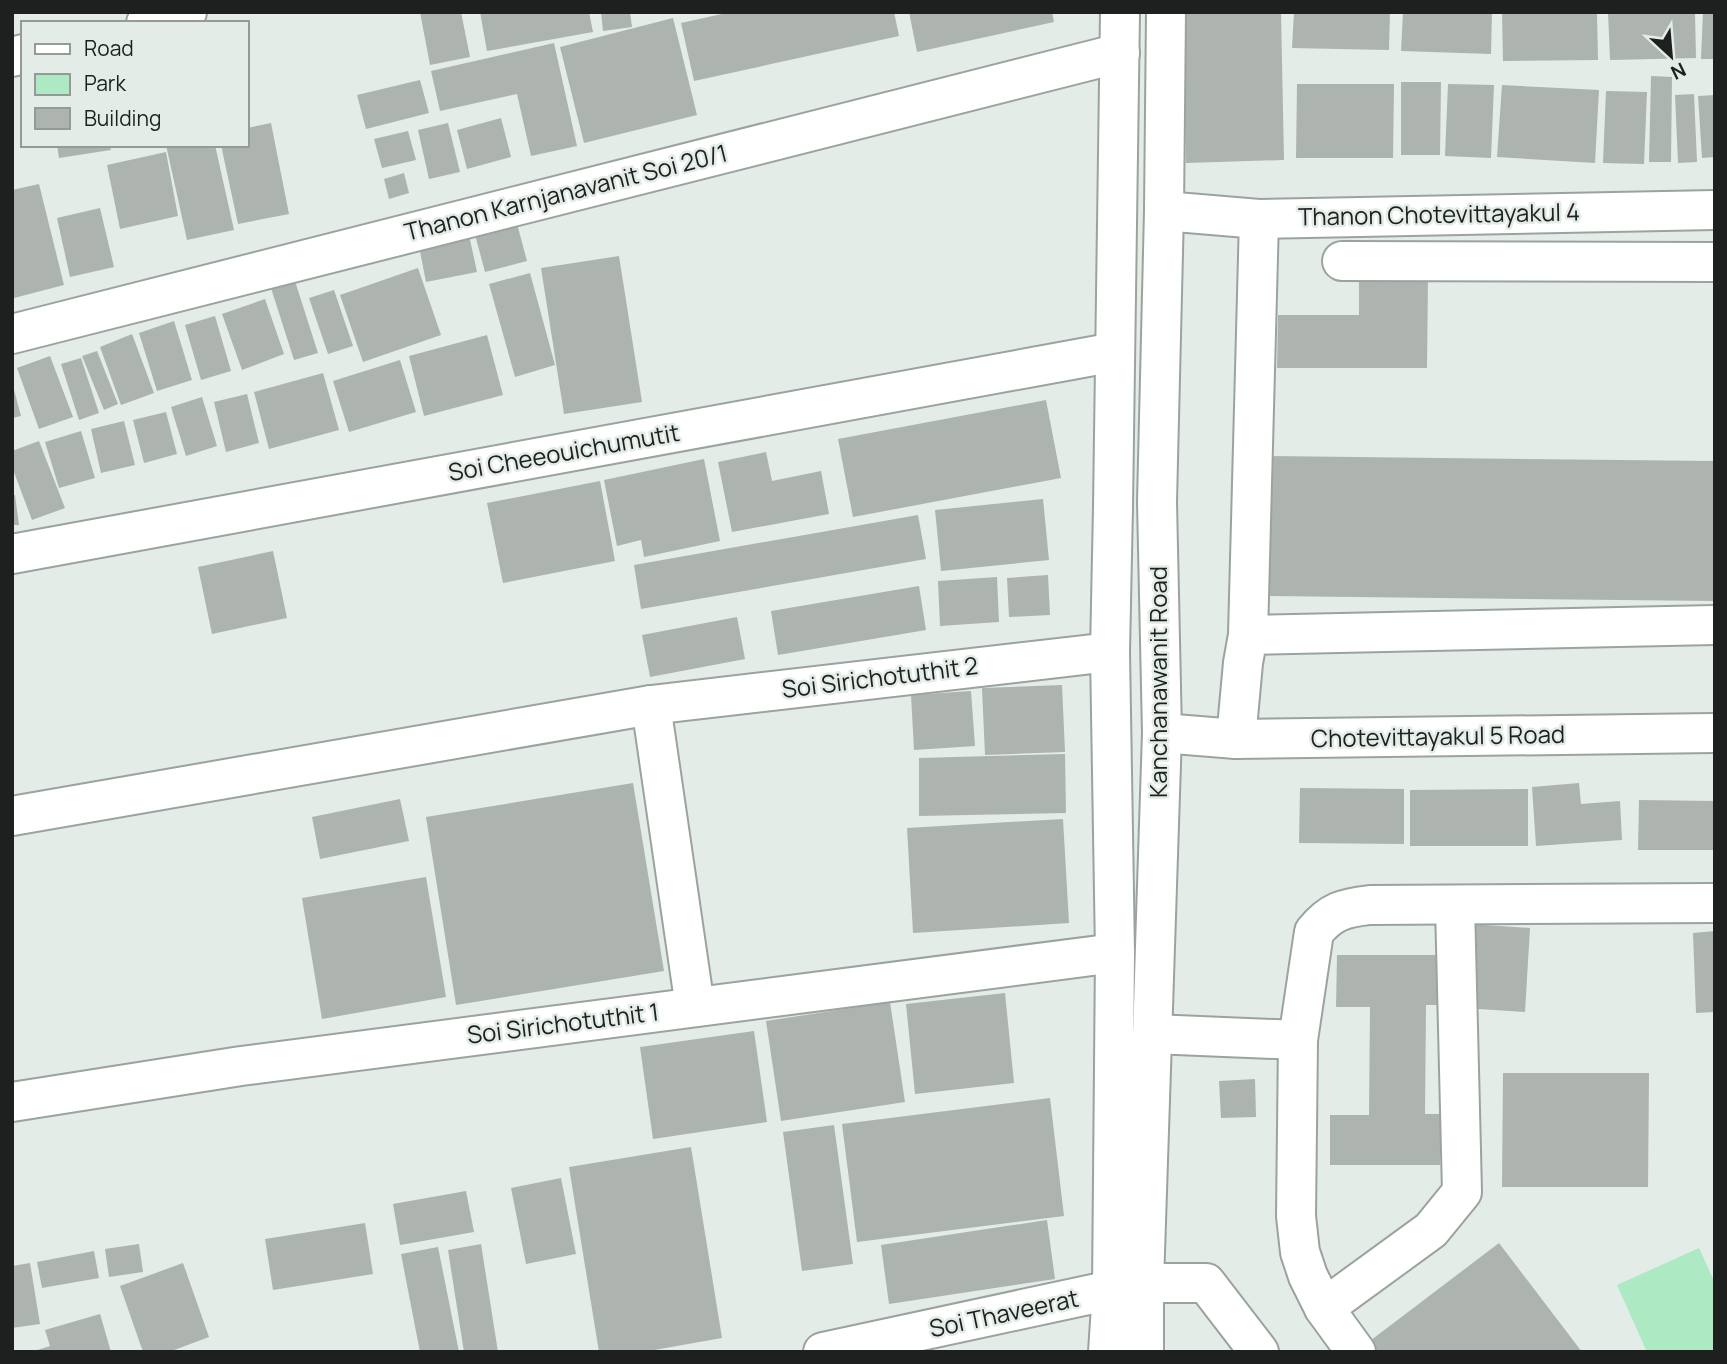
<svg xmlns="http://www.w3.org/2000/svg" width="1727" height="1364" viewBox="0 0 1727 1364" font-family="Manrope,sans-serif">
	<style>
		.green { fill: #ade9c3 }
		.building { fill: #adb4af }
		.lines { fill: none; stroke-linecap: round; stroke-linejoin: round }
		.minor-casing { stroke: #9ba39d; stroke-width: 42 }
		.major-casing { stroke: #9ba39d; stroke-width: 42 }
		.minor { stroke: #fff; stroke-width: 38 }
		.major { stroke: #fff; stroke-width: 38 }
		.labels { text-anchor: middle; stroke-width: 5; stroke-linejoin: round; paint-order: stroke }
		.street-label { font-size: 24px; fill: #1d201e; stroke: #e3ece6 }
	</style>
	<rect width="100%" height="100%" fill="#e3ece6"/>
	<polygon class="green" points="1699,1248 1715,1283 1715,1352 1647,1352 1617,1285"/>
	<g class="building">
		<polygon points="420,12 461,12 470,57 430,65"/>
		<polygon points="480,12 589,12 593,32 487,51"/>
		<polygon points="601,12 630,12 632,27 603,31"/>
		<polygon points="731,12 894,12 899,36 694,81 681,23"/>
		<polygon points="909,12 1052,12 1054,22 917,52"/>
		<polygon points="1183,12 1281,12 1284,160 1186,163"/>
		<polygon points="1294,12 1390,12 1389,50 1292,48"/>
		<polygon points="1403,12 1492,12 1491,54 1401,51"/>
		<polygon points="1502,12 1597,12 1598,60 1503,61"/>
		<polygon points="1608,12 1695,12 1696,58 1610,60"/>
		<polygon points="1703,12 1715,12 1715,59 1701,59"/>
		<polygon points="673,18 697,115 584,143 560,47"/>
		<polygon points="554,43 577,146 531,156 517,94 440,111 431,71"/>
		<polygon points="1651,76 1672,77 1671,162 1649,162"/>
		<polygon points="420,80 429,113 366,129 357,95"/>
		<polygon points="1401,82 1441,82 1440,155 1401,155"/>
		<polygon points="1297,84 1394,84 1393,158 1296,158"/>
		<polygon points="1448,84 1494,85 1491,158 1445,156"/>
		<polygon points="1502,85 1599,90 1595,163 1497,157"/>
		<polygon points="1606,91 1647,92 1644,164 1603,163"/>
		<polygon points="1694,94 1697,162 1678,163 1675,95"/>
		<polygon points="1715,95 1715,157 1702,158 1698,96"/>
		<polygon points="501,118 511,157 467,169 457,130"/>
		<polygon points="271,123 289,214 238,224 221,145 247,145 247,128"/>
		<polygon points="448,123 460,172 429,179 418,130"/>
		<polygon points="408,131 416,160 382,168 374,139"/>
		<polygon points="57,145 110,145 111,150 59,158"/>
		<polygon points="166,145 215,145 234,230 187,240"/>
		<polygon points="166,152 178,216 120,229 107,165"/>
		<polygon points="404,173 409,193 389,199 384,179"/>
		<polygon points="39,184 64,285 14,298 12,291 12,190"/>
		<polygon points="100,208 114,267 70,277 57,218"/>
		<polygon points="516,220 527,261 485,272 474,231"/>
		<polygon points="469,235 477,272 426,282 419,246"/>
		<polygon points="619,256 642,402 564,414 541,268"/>
		<polygon points="418,268 441,335 363,362 340,295"/>
		<polygon points="530,273 555,365 515,377 489,284"/>
		<polygon points="1359,276 1428,276 1427,368 1277,368 1278,315 1359,315"/>
		<polygon points="294,278 318,353 294,360 270,285"/>
		<polygon points="334,290 353,346 328,354 309,298"/>
		<polygon points="265,299 284,354 242,370 222,314"/>
		<polygon points="215,316 231,371 201,380 185,325"/>
		<polygon points="174,321 192,380 157,391 139,333"/>
		<polygon points="132,334 154,393 121,405 100,347"/>
		<polygon points="487,335 503,395 424,416 409,356"/>
		<polygon points="97,351 118,404 104,410 82,356"/>
		<polygon points="50,356 73,417 39,429 17,368"/>
		<polygon points="81,358 99,413 79,420 61,364"/>
		<polygon points="400,360 416,412 349,432 333,381"/>
		<polygon points="323,373 339,430 269,449 254,392"/>
		<polygon points="12,382 21,416 12,418"/>
		<polygon points="247,394 259,443 226,452 214,402"/>
		<polygon points="202,397 217,446 186,456 171,407"/>
		<polygon points="1046,400 1061,478 853,517 838,439"/>
		<polygon points="166,412 177,454 144,463 133,420"/>
		<polygon points="124,421 135,465 101,473 91,429"/>
		<polygon points="81,431 95,478 59,488 45,442"/>
		<polygon points="39,441 65,508 32,520 12,467 12,451"/>
		<polygon points="766,452 772,481 821,471 829,514 732,532 718,462"/>
		<polygon points="1265,456 1715,461 1715,601 1263,596"/>
		<polygon points="704,459 720,541 644,557 641,540 617,546 604,480"/>
		<polygon points="600,481 615,561 503,583 487,503"/>
		<polygon points="12,495 15,495 19,525 12,525"/>
		<polygon points="1043,499 1049,560 941,571 935,510"/>
		<polygon points="918,515 926,559 641,609 634,565"/>
		<polygon points="273,551 287,618 212,634 198,567"/>
		<polygon points="1048,575 1050,615 1009,617 1007,578"/>
		<polygon points="997,577 999,622 940,626 938,581"/>
		<polygon points="919,586 926,630 778,655 771,611"/>
		<polygon points="737,617 745,659 650,677 642,635"/>
		<polygon points="1062,685 1065,752 985,755 982,688"/>
		<polygon points="971,691 975,746 914,750 911,695"/>
		<polygon points="1065,754 1066,813 919,816 919,758"/>
		<polygon points="633,783 664,971 456,1005 426,817"/>
		<polygon points="1579,783 1581,804 1620,801 1622,840 1536,846 1532,787"/>
		<polygon points="1300,788 1404,789 1404,844 1299,843"/>
		<polygon points="1528,789 1528,846 1410,846 1410,790"/>
		<polygon points="400,799 409,841 320,859 312,817"/>
		<polygon points="1639,800 1715,801 1715,850 1638,850"/>
		<polygon points="1063,819 1069,923 913,933 907,828"/>
		<polygon points="426,877 446,997 322,1019 302,898"/>
		<polygon points="1468,924 1530,928 1525,1012 1463,1008"/>
		<polygon points="1715,931 1715,1012 1696,1013 1693,933"/>
		<polygon points="1337,955 1446,955 1446,1005 1426,1005 1425,1114 1441,1114 1440,1165 1330,1165 1330,1115 1369,1115 1370,1007 1336,1007"/>
		<polygon points="1005,993 1014,1083 915,1094 906,1004"/>
		<polygon points="890,1002 905,1102 781,1121 766,1021"/>
		<polygon points="754,1031 767,1122 653,1139 640,1047"/>
		<polygon points="1503,1073 1649,1073 1648,1187 1502,1187"/>
		<polygon points="1255,1079 1256,1117 1221,1118 1219,1081"/>
		<polygon points="1050,1098 1064,1216 857,1242 842,1124"/>
		<polygon points="834,1125 853,1264 802,1271 783,1132"/>
		<polygon points="691,1147 722,1338 643,1352 599,1352 569,1167"/>
		<polygon points="561,1178 576,1254 526,1264 511,1188"/>
		<polygon points="466,1191 474,1232 400,1245 393,1204"/>
		<polygon points="1047,1220 1055,1279 889,1304 881,1245"/>
		<polygon points="365,1223 373,1274 273,1290 265,1239"/>
		<polygon points="1499,1243 1582,1352 1360,1352 1358,1350"/>
		<polygon points="139,1244 143,1272 109,1277 105,1249"/>
		<polygon points="481,1244 498,1352 464,1352 448,1250"/>
		<polygon points="438,1247 459,1352 420,1352 401,1254"/>
		<polygon points="94,1251 99,1278 42,1288 37,1262"/>
		<polygon points="30,1263 40,1324 12,1328 12,1266"/>
		<polygon points="183,1263 209,1337 169,1352 143,1352 120,1286"/>
		<polygon points="100,1314 111,1352 31,1352 50,1346 45,1330"/>
	</g>
	<g class="lines">
		<defs>
			<g id="minor">
				<polyline points="146,23 187,12"/>
				<polyline points="12,57 23,54"/>
				<polyline points="1164,211 1259,219 1715,210"/>
				<polyline points="1342,261 1715,262"/>
				<polyline points="12,334 1120,53"/>
				<polyline points="12,554 1115,352"/>
				<polyline points="1248,635 1259,219"/>
				<polyline points="651,705 695,1007"/>
				<polyline points="1162,733 1236,739 1715,733"/>
				<polyline points="1236,739 1243,663 1248,635 1715,625"/>
				<polyline points="12,816 651,705 1110,652"/>
				<polyline points="1152,1034 1298,1040"/>
				<polyline points="12,1102 241,1066 1115,953"/>
				<polyline points="1324,1308 1431,1230 1462,1192 1455,905"/>
				<polyline points="823,1352 1144,1283 1206,1283 1259,1352"/>
				<path d="M1356 1352 1324 1308 1308 1276 1300 1252 1296 1216 1298 1040 1314 932C1331 911 1344 908 1370 905L1715 903"/>
			</g>
			<g id="major">
				<polyline points="1108,1352 1112,1291 1115,953 1110,652 1113,507 1120,12"/>
				<polyline points="1144,1352 1144,1283 1162,733 1157,502 1164,211 1166,12"/>
			</g>
		</defs>
		<use href="#minor" class="minor-casing"/>
		<use href="#major" class="major-casing"/>
		<use href="#minor" class="minor"/>
		<use href="#major" class="major"/>
	</g>
	<g class="labels">
		<g class="street-label">
			<text transform="translate(566 193) rotate(-14)" y="8">Thanon Karnjanavanit Soi 20/1</text>
			<text transform="translate(1439 215) rotate(-1)" y="8">Thanon Chotevittayakul 4</text>
			<text transform="translate(564 453) rotate(-10)" y="8">Soi Cheeouichumutit</text>
			<text transform="translate(880 678) rotate(-7)" y="8">Soi Sirichotuthit 2</text>
			<text transform="translate(1159 682) rotate(-90)" y="8">Kanchanawanit Road</text>
			<text transform="translate(1438 737) rotate(-1)" y="8">Chotevittayakul 5 Road</text>
			<text transform="translate(563 1024) rotate(-7)" y="8">Soi Sirichotuthit 1</text>
			<text transform="translate(1004 1314) rotate(-12)" y="8">Soi Thaveerat</text>
		</g>
	</g>
	<rect width="1727" height="1364" fill="none" stroke="#1d201e" stroke-width="28"/>
	<rect x="21" y="21" width="228" height="126" fill="#e3ece6" stroke="#949a96" stroke-width="2"/>
	<rect x="35" y="44" width="35" height="10" fill="#ffffff" stroke="#949a96" stroke-width="2"/>
	<text x="84" y="56" font-size="21" fill="#1d201e">Road</text>
	<rect x="35" y="74" width="35" height="21" fill="#ade9c3" stroke="#949a96" stroke-width="2"/>
	<text x="84" y="91" font-size="21" fill="#1d201e">Park</text>
	<rect x="35" y="108" width="35" height="21" fill="#adb4af" stroke="#949a96" stroke-width="2"/>
	<text x="84" y="126" font-size="21" fill="#1d201e">Building</text>
	<g transform="translate(1671 56) rotate(154)" stroke="#e3ece6" stroke-width="5" paint-order="stroke">
	<path d="M0-5L12 26L0 18L-12 26Z" fill="#1d201e"/>
	<text y="-10" font-size="19" font-weight="bold" text-anchor="middle" fill="#1d201e">N</text>
	</g>
</svg>
